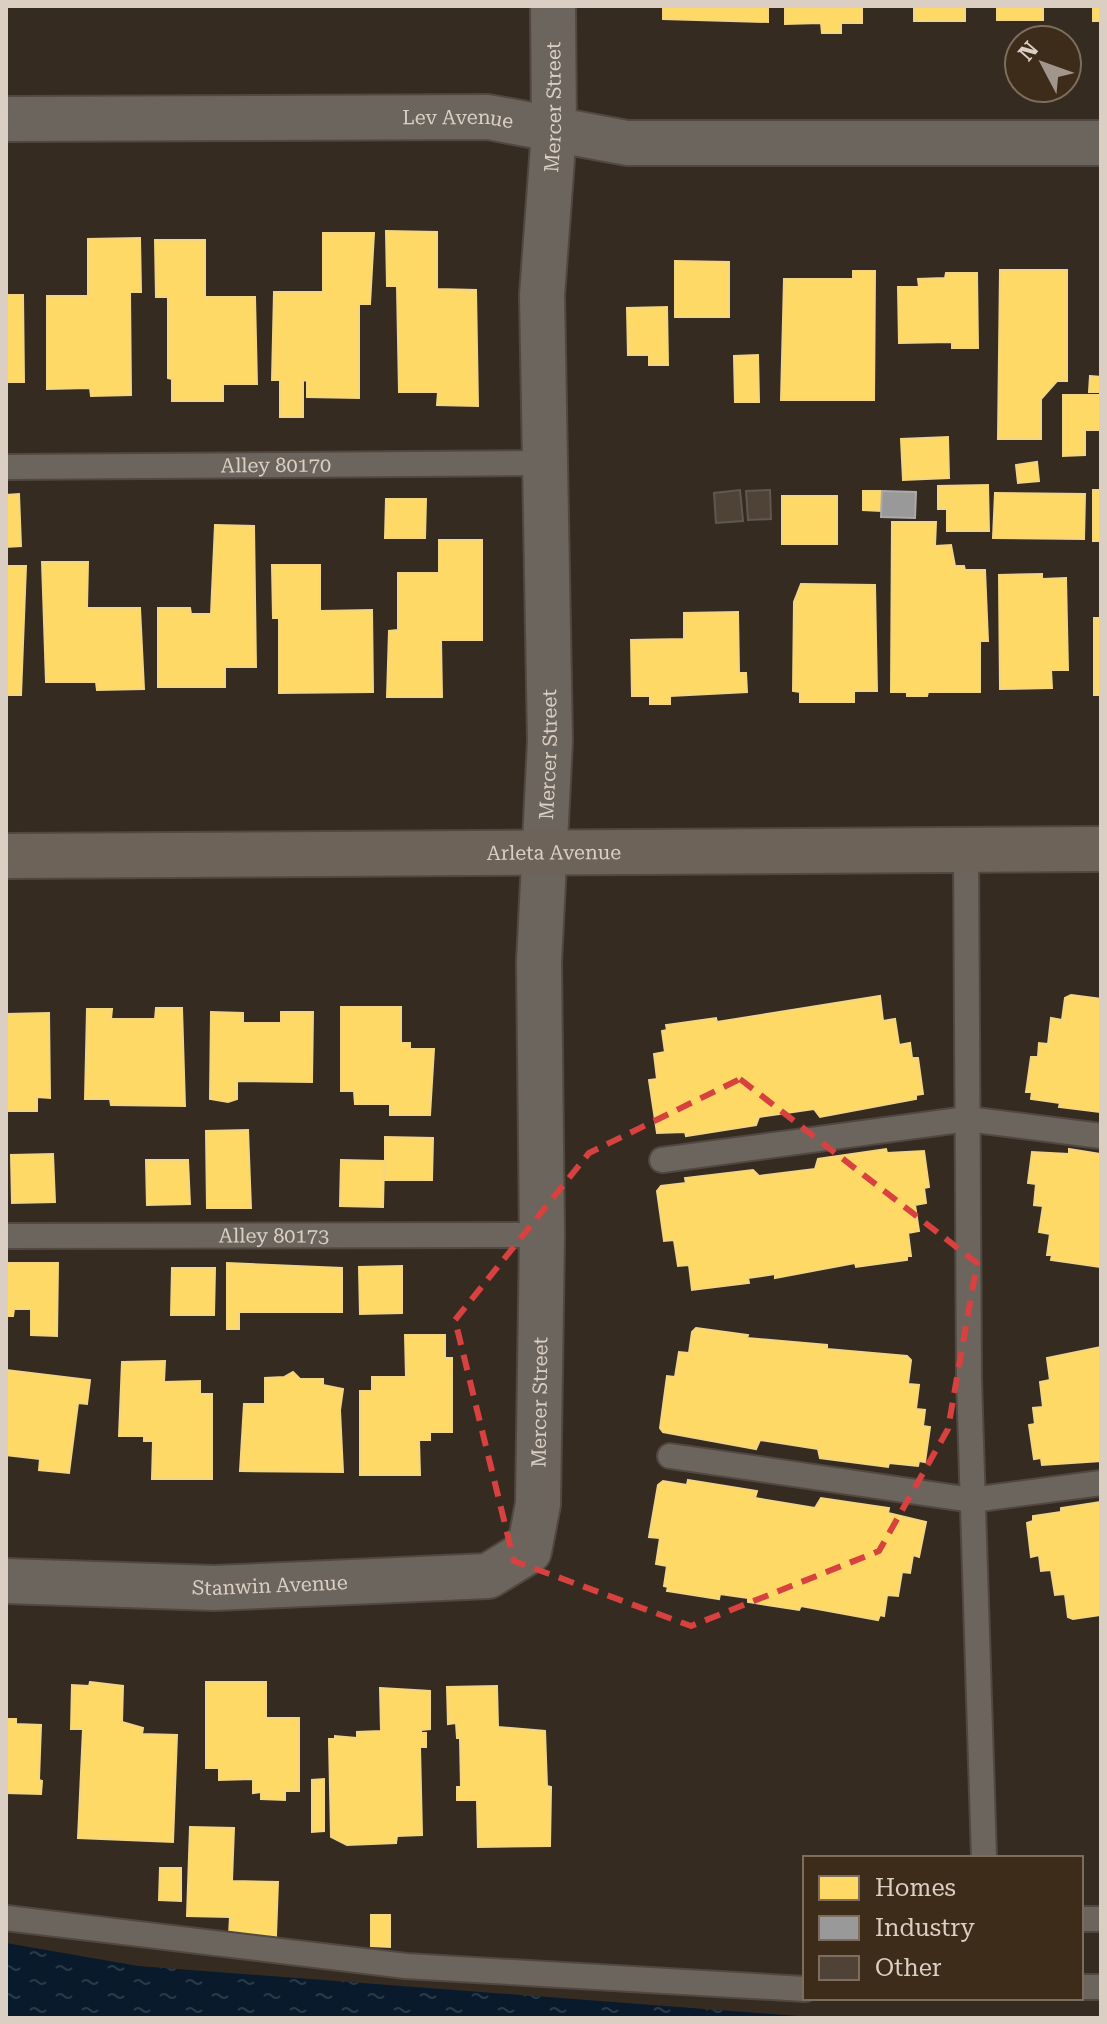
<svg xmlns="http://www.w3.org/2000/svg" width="1107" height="2024" viewBox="0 0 1107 2024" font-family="'Roboto Serif',serif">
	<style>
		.water { fill: url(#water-ripples) }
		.homes { fill: #ffd966; stroke: #f4d682; stroke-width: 2 }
		.industry { fill: #999; stroke: #ada9a6; stroke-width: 2 }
		.building { fill: #4f4338; stroke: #60584f; stroke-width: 2 }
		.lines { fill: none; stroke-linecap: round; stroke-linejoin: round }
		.lane-casing { stroke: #514841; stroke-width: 28 }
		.street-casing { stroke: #514841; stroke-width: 48 }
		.primary-casing { stroke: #514841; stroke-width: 48 }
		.lane { stroke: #6c655d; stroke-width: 24 }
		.street { stroke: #6c655d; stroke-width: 44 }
		.primary { stroke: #6d6358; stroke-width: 44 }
		.marked { fill: none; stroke: #d7413f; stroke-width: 6; stroke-dasharray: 16 10; stroke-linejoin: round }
		.labels { text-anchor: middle; stroke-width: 8; stroke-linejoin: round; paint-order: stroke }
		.street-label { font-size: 20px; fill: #dbcfc4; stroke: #3d2c19 }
	</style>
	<defs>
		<pattern id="water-ripples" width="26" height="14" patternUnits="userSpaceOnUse" patternTransform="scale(2)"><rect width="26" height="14" fill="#081a2b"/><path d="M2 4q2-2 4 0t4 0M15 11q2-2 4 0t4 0" fill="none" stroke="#2b3a48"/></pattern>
	</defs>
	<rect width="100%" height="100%" fill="#352b21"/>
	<polygon class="water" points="6,1943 138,1966 824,2018 6,2018"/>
	<g class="homes">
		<polygon points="663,6 768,6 768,22 663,19"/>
		<polygon points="785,6 862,6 862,23 841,23 841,33 822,33 821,23 785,24"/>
		<rect x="914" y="6" width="51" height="15"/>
		<rect x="997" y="6" width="46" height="14"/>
		<rect x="1093" y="6" width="8" height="15"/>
		<polygon points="386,231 437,232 437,289 476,290 478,406 437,405 438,392 399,392 397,286 387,286"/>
		<polygon points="323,233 374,233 370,304 359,304 359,398 307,397 307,381 303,380 303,417 280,417 280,380 272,380 274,292 323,292"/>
		<polygon points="140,238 141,292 130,292 131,395 91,396 90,388 47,389 47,296 88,296 88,239"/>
		<polygon points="155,240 205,240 205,297 255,297 257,384 223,384 223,401 172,401 172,379 168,378 168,297 156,297"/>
		<polygon points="675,261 729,262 729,317 675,317"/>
		<polygon points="1000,270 1067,270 1067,381 1057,381 1041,399 1041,439 998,439"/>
		<polygon points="853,271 875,271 874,400 781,400 784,279 853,279"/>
		<polygon points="946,273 977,273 978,348 952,348 952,342 899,343 898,287 919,287 918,279 945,278"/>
		<polygon points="6,295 23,295 24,382 6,382"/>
		<polygon points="667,307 668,365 649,365 649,355 628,355 627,308"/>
		<polygon points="758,355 759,402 735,402 734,356"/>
		<polygon points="1090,376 1101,377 1101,392 1089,392"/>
		<polygon points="1063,395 1100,395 1101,430 1085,430 1085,455 1063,456"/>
		<polygon points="948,437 949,478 903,480 901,439"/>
		<polygon points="1037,462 1039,481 1018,483 1016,465"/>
		<polygon points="988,485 989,531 947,531 947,509 938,509 938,486"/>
		<rect x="1093" y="490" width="8" height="51"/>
		<polygon points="863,491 882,491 881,511 863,510"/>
		<polygon points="995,493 1085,494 1084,539 993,538"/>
		<polygon points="19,494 21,546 6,547 6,495"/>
		<rect x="782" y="496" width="55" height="48"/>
		<polygon points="386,499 426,499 425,538 385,538"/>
		<polygon points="892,522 936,522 935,546 951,545 955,566 964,566 965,570 985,570 988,641 980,641 980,692 928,692 927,696 907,696 907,692 891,692"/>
		<polygon points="215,525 254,526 256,667 225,667 225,687 158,687 158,608 190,608 191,614 211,614"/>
		<polygon points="439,540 482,540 482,640 441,640 442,697 387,697 389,631 398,630 398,573 439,573"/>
		<polygon points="42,562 88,562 87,608 140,608 144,689 97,690 96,682 46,682"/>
		<polygon points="272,565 320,565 320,611 372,610 373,692 279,693 279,618 273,618"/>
		<polygon points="6,566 26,566 21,695 6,695"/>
		<polygon points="1042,574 1042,579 1066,578 1068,670 1051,670 1052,688 1000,689 999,575"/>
		<polygon points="801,584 875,585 877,691 854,691 854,702 800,702 800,692 793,691 794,602"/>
		<polygon points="738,612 739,673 746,673 747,692 670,696 670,704 650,704 650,696 632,696 631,640 684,639 684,613"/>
		<rect x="1094" y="618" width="7" height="77"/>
		<polygon points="1071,995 1101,999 1101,1112 1059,1107 1060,1103 1031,1099 1032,1092 1026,1092 1031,1057 1038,1057 1039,1043 1048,1044 1051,1018 1062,1020 1065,998"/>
		<polygon points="880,996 883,1021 895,1019 899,1045 910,1043 912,1058 918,1058 923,1094 916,1095 916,1099 820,1117 814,1109 759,1117 756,1125 686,1136 685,1132 657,1133 649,1080 657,1079 654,1054 665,1052 662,1031 667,1030 666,1025 716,1018 717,1022"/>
		<polygon points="341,1007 401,1007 401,1043 410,1043 410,1049 434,1049 430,1115 390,1115 390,1104 355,1104 354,1091 341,1091"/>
		<polygon points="156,1008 182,1008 185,1106 111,1105 110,1099 85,1099 87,1009 112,1009 111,1019 155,1019"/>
		<polygon points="211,1012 243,1013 243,1023 281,1023 281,1012 313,1012 312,1082 237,1081 237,1099 228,1102 210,1099"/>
		<polygon points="49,1013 50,1098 37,1097 37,1111 6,1111 6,1014"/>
		<polygon points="248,1130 251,1208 207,1208 206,1131"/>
		<polygon points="385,1137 433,1138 432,1180 385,1180"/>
		<polygon points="886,1149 887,1153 924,1151 929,1187 924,1188 926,1203 915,1205 919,1231 908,1233 911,1256 907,1256 907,1260 856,1267 855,1263 775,1278 775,1274 748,1278 749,1283 692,1290 689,1265 678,1266 674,1240 664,1241 657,1191 661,1186 686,1183 685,1178 753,1170 759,1176 815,1169 818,1159"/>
		<polygon points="1069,1149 1101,1154 1101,1267 1051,1260 1052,1255 1047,1255 1050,1234 1039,1232 1043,1206 1034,1205 1036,1184 1028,1183 1032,1152 1069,1154"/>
		<polygon points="53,1154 55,1202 12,1203 11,1155"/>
		<polygon points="146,1160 188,1160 190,1204 147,1205"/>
		<polygon points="341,1160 384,1161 383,1207 340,1206"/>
		<polygon points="6,1263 58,1263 57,1336 31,1335 31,1309 14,1309 13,1316 6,1316"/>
		<polygon points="227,1263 342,1268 342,1312 239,1312 239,1329 227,1329"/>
		<polygon points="402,1266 402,1313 360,1314 359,1267"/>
		<polygon points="172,1268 215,1268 214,1315 171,1315"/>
		<polygon points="696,1328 748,1335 747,1338 827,1345 827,1349 907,1356 911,1360 908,1384 919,1385 916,1409 925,1410 923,1426 930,1427 925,1462 919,1461 918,1466 889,1463 888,1467 820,1458 818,1449 760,1440 756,1449 663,1432 660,1428 667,1376 675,1377 679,1352 689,1353 692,1332"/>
		<polygon points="405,1335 445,1335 445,1358 452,1358 452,1432 430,1432 430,1440 419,1440 420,1475 360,1475 360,1391 372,1391 372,1377 406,1377"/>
		<polygon points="1101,1347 1101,1461 1042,1465 1041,1458 1034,1459 1029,1425 1035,1424 1033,1408 1043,1407 1040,1382 1050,1380 1047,1358"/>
		<polygon points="165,1361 164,1382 200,1381 200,1394 212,1394 212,1479 152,1479 153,1441 144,1441 144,1436 119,1436 122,1362"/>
		<polygon points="6,1370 90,1380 87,1404 78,1403 69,1473 39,1470 40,1459 6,1455"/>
		<polygon points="293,1372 300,1379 323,1379 323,1385 343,1389 340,1410 343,1472 240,1471 244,1404 265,1404 265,1378 284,1377"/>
		<polygon points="688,1480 757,1491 755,1498 815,1508 821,1498 889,1508 888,1513 926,1522 919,1557 913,1555 910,1573 902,1572 898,1596 887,1595 884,1616 880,1615 878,1620 801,1606 799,1610 748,1602 748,1598 720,1594 719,1599 667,1591 668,1587 664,1586 667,1566 656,1564 660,1538 649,1537 658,1485 663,1481 687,1485"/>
		<polygon points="1101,1502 1101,1615 1073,1619 1068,1617 1065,1594 1055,1595 1051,1570 1041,1571 1039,1555 1031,1557 1027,1523 1033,1521 1033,1516 1061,1512 1061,1508"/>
		<polygon points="90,1682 123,1686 122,1722 143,1728 142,1734 177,1735 173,1842 78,1838 83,1729 71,1729 72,1685 89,1686"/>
		<polygon points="206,1682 266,1682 266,1718 299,1718 299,1791 285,1791 285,1800 261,1799 261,1792 253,1793 253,1779 219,1780 219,1768 206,1768"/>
		<polygon points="497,1686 498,1727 545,1731 547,1786 551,1787 550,1846 478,1847 477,1800 457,1800 457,1787 461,1787 460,1738 457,1738 456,1723 448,1724 447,1687"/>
		<polygon points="380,1688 430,1691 430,1729 421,1730 421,1733 426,1733 426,1747 420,1747 422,1835 397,1836 396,1843 347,1845 331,1837 329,1739 335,1739 335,1736 357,1738 357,1732 381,1731"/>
		<polygon points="6,1719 16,1719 16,1724 41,1725 39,1780 42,1781 41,1794 6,1793"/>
		<polygon points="324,1779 324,1831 312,1832 312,1780"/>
		<polygon points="190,1827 234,1828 232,1881 278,1882 276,1936 229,1935 230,1917 187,1916"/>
		<polygon points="160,1868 181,1868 181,1901 159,1900"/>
		<polygon points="371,1915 390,1915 390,1947 371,1946"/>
	</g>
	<polygon class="industry" points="882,491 916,492 915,518 881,517"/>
	<g class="building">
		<polygon points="740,490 743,521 716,523 714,493"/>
		<polygon points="770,490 771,519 748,520 746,491"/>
	</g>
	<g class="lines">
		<defs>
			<g id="lane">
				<path id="s1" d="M6 467 545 463"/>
				<polyline points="966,850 969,1379 984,1858"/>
				<polyline points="662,1160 967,1119 1101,1136"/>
				<path id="s2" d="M6 1236 542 1235"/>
				<polyline points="670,1456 972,1500 1101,1483"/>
				<polyline points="6,1918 406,1966 805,1989"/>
				<polyline points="1081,1919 1101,1919"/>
				<polyline points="1081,1987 1101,1987"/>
			</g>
			<g id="street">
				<path id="s3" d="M6 119 488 117 627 143H1101"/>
				<path id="s4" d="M6 1581 214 1588 488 1576 529 1551 538 1504 542 1235 539 962 550 741 542 295 554 132 553 6"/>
			</g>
			<g id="primary">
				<path id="s5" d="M6 856 1101 849"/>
			</g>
		</defs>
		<use href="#lane" class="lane-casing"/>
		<use href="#street" class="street-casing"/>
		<use href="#primary" class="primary-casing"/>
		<use href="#lane" class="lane"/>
		<use href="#street" class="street"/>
		<use href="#primary" class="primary"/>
	</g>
	<path class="marked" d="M740 1079 977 1263 948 1429 879 1551 691 1626 514 1561 455 1320 589 1153Z"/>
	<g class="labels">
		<g class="street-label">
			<text dy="7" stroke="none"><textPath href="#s4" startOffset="1976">Mercer Street</textPath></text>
			<text dy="7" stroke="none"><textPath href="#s3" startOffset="452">Lev Avenue</textPath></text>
			<text dy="7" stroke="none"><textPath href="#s1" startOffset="270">Alley 80170</textPath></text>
			<text dy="7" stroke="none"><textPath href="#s4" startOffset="1328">Mercer Street</textPath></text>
			<text dy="7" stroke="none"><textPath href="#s5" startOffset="548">Arleta Avenue</textPath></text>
			<text dy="7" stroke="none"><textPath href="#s2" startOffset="268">Alley 80173</textPath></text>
			<text dy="7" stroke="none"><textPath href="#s4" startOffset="680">Mercer Street</textPath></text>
			<text dy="7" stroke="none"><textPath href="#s4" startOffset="264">Stanwin Avenue</textPath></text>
		</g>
	</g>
	<rect width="1107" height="2024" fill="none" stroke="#dbcfc4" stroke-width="16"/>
	<rect x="803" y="1856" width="280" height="144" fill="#3d2c19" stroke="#7c6d5d" stroke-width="2"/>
	<rect x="819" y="1876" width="40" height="24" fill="#ffd966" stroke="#7c6d5d" stroke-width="2"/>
	<text x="875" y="1896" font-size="24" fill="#dbcfc4">Homes</text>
	<rect x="819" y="1916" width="40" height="24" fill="#999999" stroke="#7c6d5d" stroke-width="2"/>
	<text x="875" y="1936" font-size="24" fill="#dbcfc4">Industry</text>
	<rect x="819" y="1956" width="40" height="24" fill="#4f4338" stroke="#7c6d5d" stroke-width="2"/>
	<text x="875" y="1976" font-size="24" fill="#dbcfc4">Other</text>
	<g transform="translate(1043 64) rotate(311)"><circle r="38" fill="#3d2c19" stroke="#7c6d5d" stroke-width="2"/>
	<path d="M0-6L14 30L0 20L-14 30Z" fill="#a1968b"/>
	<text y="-12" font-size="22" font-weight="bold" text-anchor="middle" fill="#dbcfc4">N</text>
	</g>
</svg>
